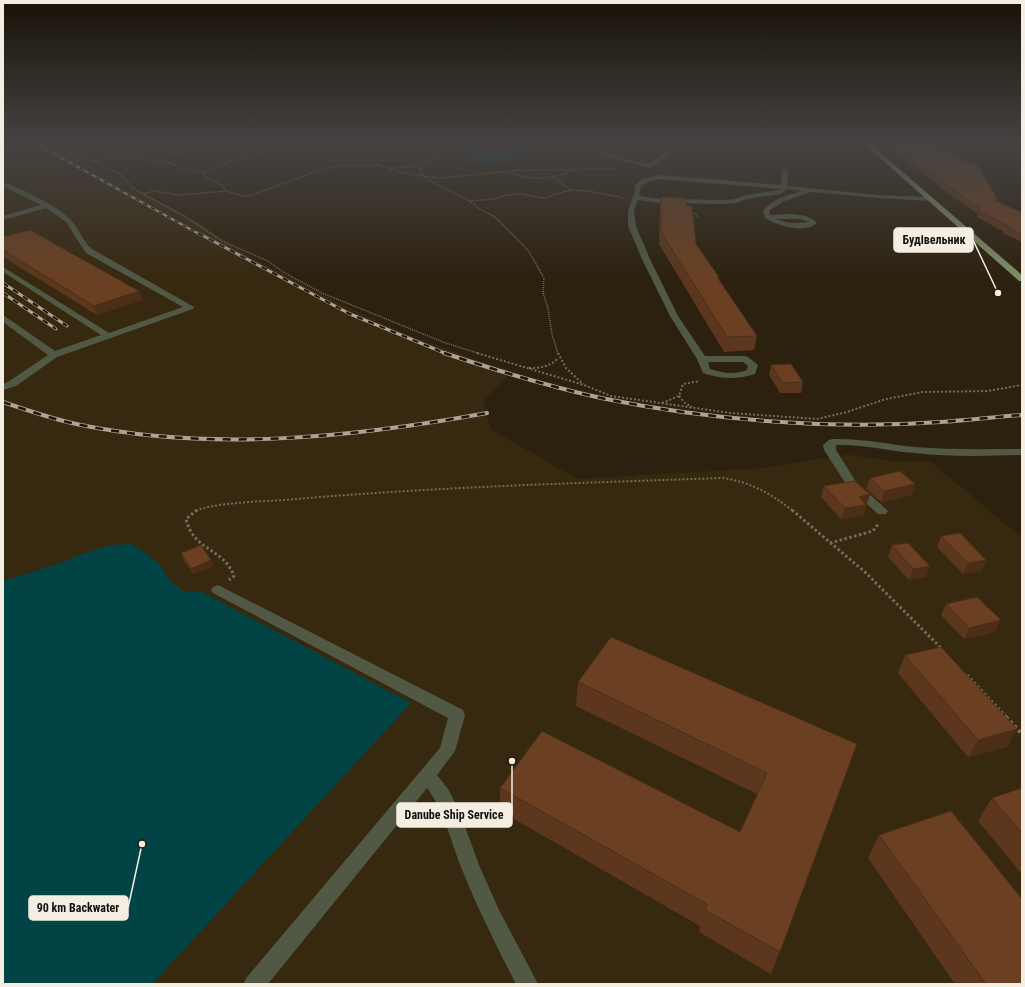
<svg xmlns="http://www.w3.org/2000/svg" width="1025" height="987" viewBox="0 0 1025 987" font-family="'Roboto Condensed',sans-serif">
	<style>
		.built { fill: #372910 }
		.water { fill: #024446 }
		.lines { fill: none; stroke-linecap: round; stroke-linejoin: round }
		.path-far3 { stroke: #766c5d; stroke-width: 1.5; stroke-dasharray: 1 1; stroke-linecap: butt }
		.path-far2 { stroke: #766c5d; stroke-width: 2; stroke-dasharray: 2 2; stroke-linecap: butt }
		.path-far1 { stroke: #766c5d; stroke-width: 3; stroke-dasharray: 2.5 2.5; stroke-linecap: butt }
		.path { stroke: #766c5d; stroke-width: 4; stroke-dasharray: 3 3; stroke-linecap: butt }
		.minor { fill: #515945; fill-rule: evenodd }
		.major { fill: #7f8f66; fill-rule: evenodd }
		.rail-far2-casing { stroke: #aca396; stroke-width: 2.5 }
		.rail-far1-casing { stroke: #aca396; stroke-width: 3 }
		.rail-casing { stroke: #aca396; stroke-width: 4 }
		.rail-far2 { stroke: #221706; stroke-width: 1.5; stroke-dasharray: 4.5; stroke-linecap: butt }
		.rail-far1 { stroke: #221706; stroke-width: 2; stroke-dasharray: 6; stroke-linecap: butt }
		.rail { stroke: #221706; stroke-width: 2.5; stroke-dasharray: 8; stroke-linecap: butt }
		.wall { fill: #5c371d }
		.shaded-wall { fill: #4b2d18 }
		.building { fill: #6b4022; stroke: #4b2d18 }
		.leader { fill: none; stroke: #f4ede2; stroke-width: 1.5 }
		.callout-dot { fill: #f4ede2; stroke: #221706; stroke-width: 1.5 }
		.callout { fill: #f4ede2; stroke: #f4ede2; stroke-width: 1.5 }
		.callout-label { font-size: 12px; text-anchor: middle; font-weight: bold; fill: #111 }
	</style>
	<rect width="100%" height="100%" fill="#2c210f"/>
	<g class="built">
		<polygon points="3,142 61,142 62,149 198,222 245,254 339,303 400,332 477,360 512,371 483,402 491,429 577,479 766,468 824,458 831,459 842,458 844,454 896,462 931,462 1022,538 1022,984 3,984"/>
		<polygon points="131,142 249,142 156,160"/>
	</g>
	<g class="water">
		<polygon points="478,154 515,154 527,156 529,157 494,163 478,163 462,160 470,155"/>
		<polygon points="131,544 146,553 161,566 170,581 183,591 202,592 411,703 152,984 3,984 3,581 58,564 88,552 112,545"/>
	</g>
	<g class="lines">
		<g class="path-far3">
			<path d="M364 142 362 144C362 155 369 159 378 164"/>
			<polyline points="462,142 447,151 443,156 424,163 420,169 421,173 430,181 470,201 478,208 495,217 528,250 544,278 543,293 548,308 552,334 558,354"/>
			<polyline points="491,142 512,142"/>
			<polyline points="59,148 79,157 95,161 105,168 119,173 134,189 186,217 222,241 268,261 283,272 322,293 443,342 480,354"/>
			<polyline points="95,161 123,157 140,158 149,161 172,163 179,168 203,173 236,159 271,151 295,142"/>
			<polyline points="390,168 420,166"/>
			<path d="M509 172C531 181 553 180 575 169"/>
			<polyline points="203,173 204,176 223,186 226,191 243,196 252,195 317,171 337,166 380,165 401,173 439,178 521,170 616,169"/>
			<polyline points="570,190 588,191 624,198"/>
			<polyline points="144,194 153,191 181,195 226,191"/>
			<polyline points="470,201 494,199 507,195 522,194 544,198 570,190 553,177"/>
			<polyline points="695,213 698,217"/>
		</g>
		<g class="path-far2">
			<polyline points="477,353 584,385 611,396 730,413 817,419 847,412 886,399 923,392 988,391 1022,385"/>
			<polyline points="558,353 566,368 583,384"/>
			<path d="M529 368C540 368 550 367 558 358"/>
			<polyline points="679,396 685,403 692,407"/>
			<polyline points="662,403 679,396 683,384 700,381"/>
			<path d="M196 511C210 503 266 501 285 500 431 487 577 483 723 478 750 482 772 494 793 511"/>
		</g>
		<g class="path-far1">
			<path d="M197 510 186 519C194 552 223 547 234 576L229 580"/>
			<polyline points="792,510 866,573 941,648"/>
			<polyline points="830,543 873,531 879,523"/>
			<polyline points="967,675 1007,718"/>
		</g>
		<polyline class="path" points="1006,717 1022,734"/>
		<g class="minor">
			<path d="M144 142C155 142 164 148 175 148 192 148 209 142 226 142 221 145 214 146 208 147 187 152 162 156 144 142Z"/>
			<polygon points="566,142 575,142 633,161 650,164 679,142 686,142 651,168 630,163"/>
			<path d="M785 169 788 171 787 186 878 195 931 197 934 199 931 201 878 198 811 192 782 202 769 211 770 215C785 214 806 211 817 223 805 234 778 226 765 218L763 211C773 198 788 195 802 191L787 189 781 194 747 199 736 203 726 204 661 203 638 200 634 211 636 226 650 259 678 316 705 356H745L748 357 758 365 755 374C737 380 721 379 703 373L697 359 670 316 642 259 628 226V211L634 194 635 185 643 179 660 175 781 185 782 171ZM660 179 781 189 779 190 746 195 735 199 726 200 661 199 639 196 641 186 650 181ZM775 219H799L809 222 790 223ZM708 362H743L748 366 747 370C735 375 722 373 710 369Z"/>
			<path d="M3 182C21 188 57 206 70 219 79 228 82 241 92 249L194 307 193 309 57 357 16 386 3 390V384L8 382 48 355 3 322V315L55 351 101 335 3 272V267L109 333 183 307 86 253 66 222 46 208 3 220V216L41 205 3 186Z"/>
			<path d="M833 439C861 438 887 444 915 447 950 450 986 449 1022 449V455C986 456 950 457 915 453 888 451 863 444 836 445V450L856 482 888 511 886 514H878L848 487 824 450 823 445 829 440Z"/>
			<path d="M218 585 463 710 465 715 455 751 437 775 448 789 459 810 479 865 499 910 538 984H516C496 945 477 907 461 867 450 839 445 812 427 788L268 984H243L247 977 440 748 448 718 213 593 211 590 213 587Z"/>
		</g>
		<polygon class="major" points="862,142 868,142 1022,275 1022,281 1019,281"/>
		<defs>
			<polyline id="rail-far2" points="33,142 199,234"/>
			<g id="rail-far1">
				<polyline points="198,233 350,314 447,354"/>
				<polyline points="3,283 67,326"/>
				<polyline points="3,293 56,329"/>
			</g>
			<g id="rail">
				<path d="M444 353C495 370 547 386 601 398 709 420 830 430 941 422 968 420 995 417 1022 415"/>
				<path d="M3 402C29 411 55 420 81 425 214 452 355 437 487 413"/>
			</g>
		</defs>
		<use href="#rail-far2" class="rail-far2-casing"/>
		<use href="#rail-far1" class="rail-far1-casing"/>
		<use href="#rail" class="rail-casing"/>
		<use href="#rail-far2" class="rail-far2"/>
		<use href="#rail-far1" class="rail-far1"/>
		<use href="#rail" class="rail"/>
	</g>
	<g class="wall">
		<polygon points="883,142 928,142 998,200 998,202 1022,213 1022,242 1004,234 1004,232 977,217 978,214 949,194"/>
		<polygon points="661,197 686,206 696,244 719,277 719,280 757,336 754,350 724,352 659,244 660,208"/>
		<polygon points="3,237 139,291 142,300 97,315 3,257"/>
		<polygon points="771,365 803,382 801,393 780,393 769,375"/>
		<polygon points="870,478 915,484 912,495 881,502 866,489"/>
		<polygon points="824,486 870,494 863,516 841,519 821,497"/>
		<polygon points="941,536 986,560 981,571 963,574 937,547"/>
		<polygon points="892,545 926,577 909,580 888,557"/>
		<polygon points="181,553 213,566 193,574 183,559"/>
		<polygon points="946,604 995,632 964,639 941,615"/>
		<polygon points="905,655 1017,729 1007,747 968,757 898,673"/>
		<polygon points="578,682 857,744 771,974 699,932 700,926 500,811 500,788 740,832 757,794 576,706"/>
		<polygon points="1022,788 1022,874 978,821 992,798"/>
		<polygon points="879,835 1022,984 955,984 868,858"/>
	</g>
	<g class="shaded-wall">
		<polygon points="139,291 142,300 97,315 94,306"/>
		<polygon points="915,484 912,495 881,502 884,491"/>
		<polygon points="870,494 863,516 841,519 845,508 859,497"/>
		<polygon points="211,560 213,566 193,574 191,569"/>
		<polygon points="986,560 981,571 963,574 968,563"/>
		<polygon points="930,566 926,577 909,580 913,569"/>
		<polygon points="1001,620 995,632 964,639 969,628"/>
		<polygon points="1017,729 1007,747 968,757 978,740"/>
	</g>
	<g class="building">
		<polygon points="892,142 928,142 965,162 977,164 998,200 995,200 1022,213 1022,234 1006,227 1010,227 979,211 980,208 951,188"/>
		<polygon points="661,197 686,198 686,206 692,206 696,244 719,277 717,277 757,336 727,337 661,232"/>
		<polygon points="30,230 139,291 94,306 3,250 3,237"/>
		<polygon points="791,364 803,382 783,383 771,365"/>
		<polygon points="900,471 915,484 884,491 870,478"/>
		<polygon points="854,481 870,494 859,497 866,505 845,508 824,486"/>
		<polygon points="960,533 986,560 968,563 941,536"/>
		<polygon points="908,543 930,566 913,569 892,545"/>
		<polygon points="201,545 211,560 191,569 181,553"/>
		<polygon points="977,597 1001,620 969,628 946,604"/>
		<polygon points="611,637 857,744 780,952 705,910 707,904 500,788 542,731 740,832 767,773 578,682"/>
		<polygon points="941,647 1017,729 978,740 905,655"/>
		<polygon points="1022,788 1022,833 992,798"/>
		<polygon points="951,811 1022,899 1022,984 986,984 879,835"/>
	</g>
	<linearGradient id="sky" x2="0" y2="1"><stop stop-color="#181208"/><stop offset="0.51" stop-color="#454342"/><stop offset="1" stop-color="#454342" stop-opacity="0"/></linearGradient>
	<rect width="1025" height="280" fill="url(#sky)"/>
	<path class="leader" d="M998 293L973 240M512 761L512 815M142 844L128 908"/>
	<g class="callout-dot">
		<circle cx="998" cy="293" r="4"/>
		<circle cx="512" cy="761" r="4"/>
		<circle cx="142" cy="844" r="4"/>
	</g>
	<g class="callout">
		<rect x="894" y="228" width="79" height="24" rx="4"/>
		<rect x="397" y="803" width="115" height="24" rx="4"/>
		<rect x="29" y="896" width="99" height="24" rx="4"/>
	</g>
	<g class="callout-label">
		<text x="934" y="244">Будівельник</text>
		<text x="454" y="819">Danube Ship Service</text>
		<text x="78" y="912">90 km Backwater</text>
	</g>
	<rect width="1025" height="987" fill="none" stroke="#f4ede2" stroke-width="8"/>
</svg>
